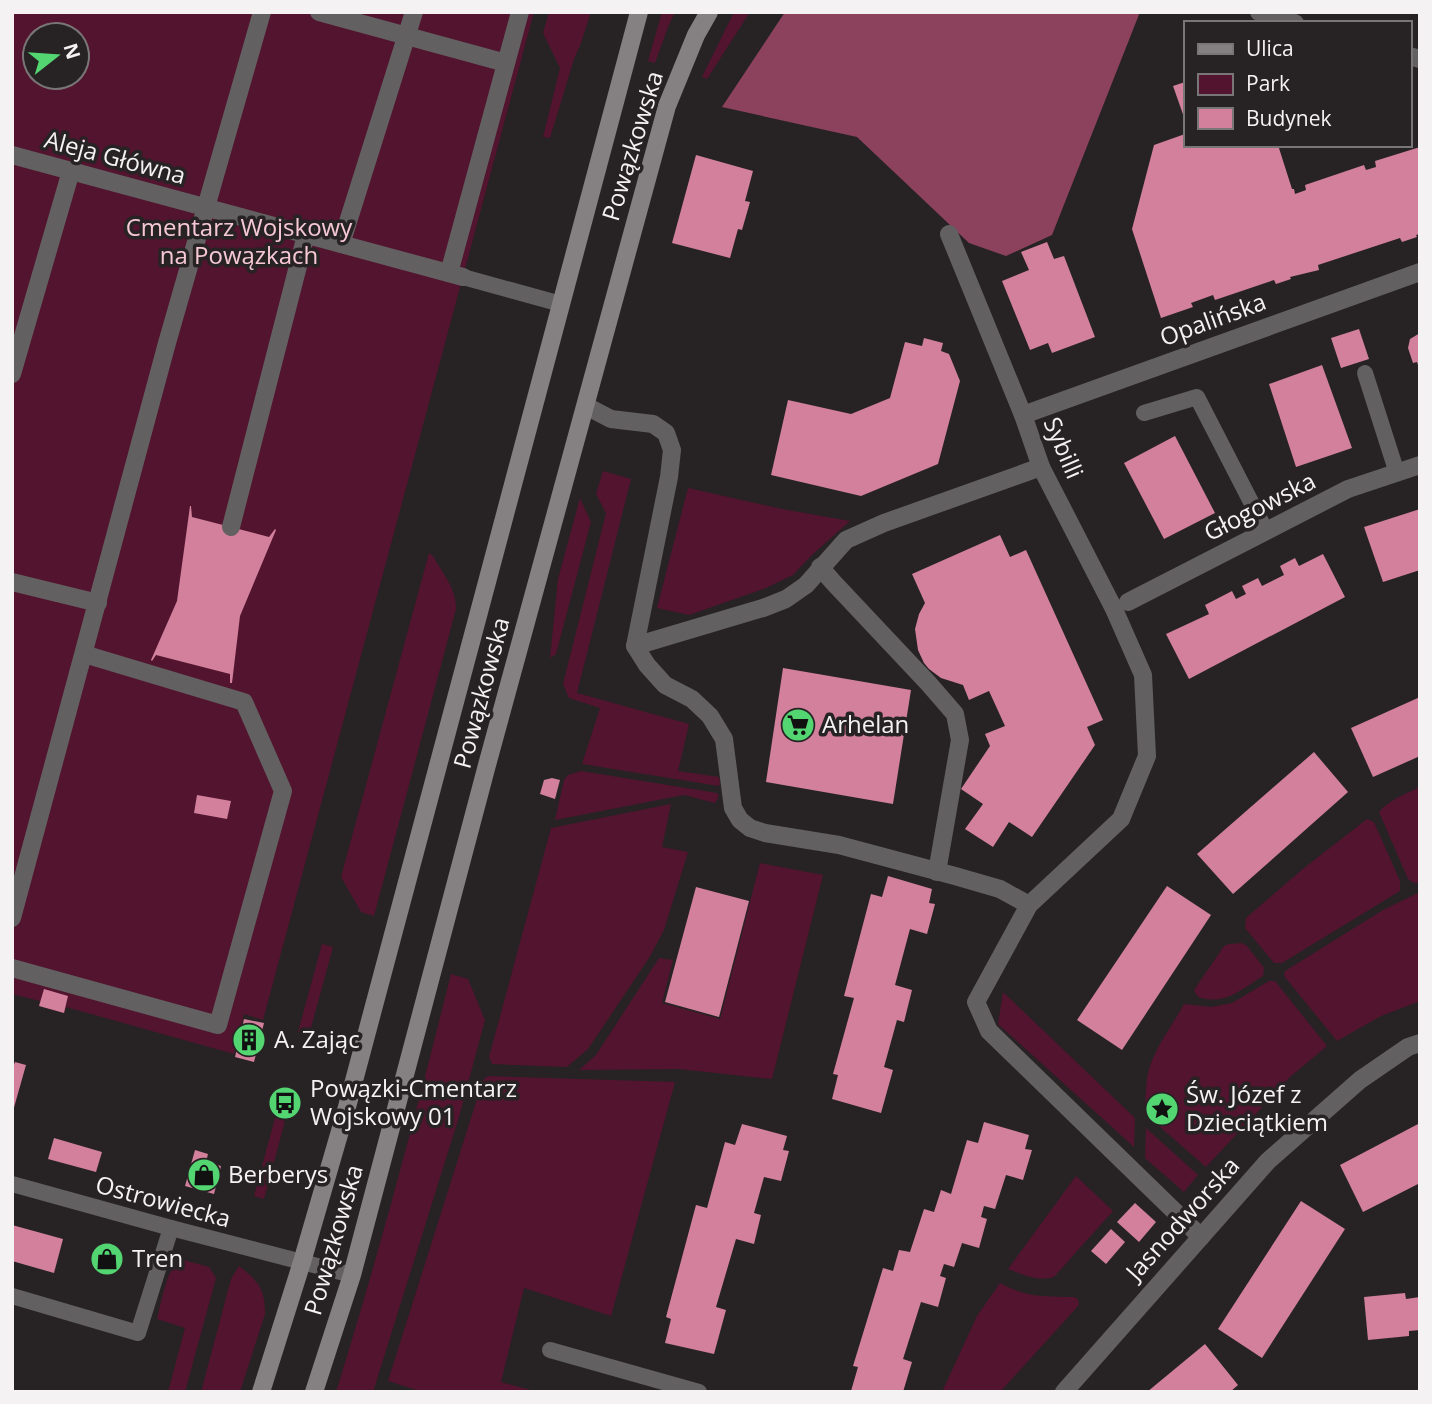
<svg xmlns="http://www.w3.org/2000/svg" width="1432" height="1404" viewBox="0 0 1432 1404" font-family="'Open Sans',sans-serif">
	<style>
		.green { fill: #52142e; fill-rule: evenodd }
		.forest { fill: #8c415d }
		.building { fill: #d2809c }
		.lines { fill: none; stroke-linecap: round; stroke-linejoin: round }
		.lane { stroke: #626060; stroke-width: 16 }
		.street { stroke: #626060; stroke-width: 18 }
		.secondary { stroke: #858182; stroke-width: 18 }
		.labels { text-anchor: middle; stroke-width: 7; stroke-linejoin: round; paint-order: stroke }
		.street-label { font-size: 24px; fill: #f5f2f3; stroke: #272324 }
		.park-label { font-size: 24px; fill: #f6c8d6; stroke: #272324 }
		.poi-label { font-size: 24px; fill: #f5f2f3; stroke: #272324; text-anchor: start }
	</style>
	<rect width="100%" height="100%" fill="#272324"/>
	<g class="green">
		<path d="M12 12H534L263 1020 244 1014 234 1054 66 1007 64 1013 39 1006 40 1001 12 994ZM35 35H77V77H35Z"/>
		<polygon points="549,12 591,12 581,43 574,59 550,138 543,137 560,68 543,33"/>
		<polygon points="662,12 675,12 668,27 655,63 648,61"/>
		<polygon points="734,12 750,12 707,79 702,77"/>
		<polygon points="603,471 631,479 577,693 689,724 678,771 719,777 720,783 719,786 582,764 600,708 569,698 563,684 606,513 596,494"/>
		<polygon points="688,488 782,509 850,521 813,554 793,575 766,588 689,615 657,608"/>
		<polygon points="580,498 591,522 556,654 550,658 558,579"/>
		<path d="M429 553 433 556C442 572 457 590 456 609L374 916 361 912 341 877Z"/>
		<polygon points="581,771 717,793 719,796 715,803 684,795 555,820 564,780 568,775"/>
		<path d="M1420 787V883C1415 884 1412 882 1408 879L1379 812C1389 800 1405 794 1420 787Z"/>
		<polygon points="671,804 662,847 688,852 664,930 649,958 588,1049 567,1067 492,1064 489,1057 551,828"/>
		<polygon points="1367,819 1374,822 1400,881 1400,891 1282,963 1274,963 1245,928 1246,918 1304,868"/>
		<polygon points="760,863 823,875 772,1079 679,1069 579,1070 596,1055 659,958 673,960 662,1003 720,1019"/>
		<polygon points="1420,892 1420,1001 1381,1016 1337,1041 1284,976 1285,971 1383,910"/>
		<path d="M1242 943 1247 946 1264 968 1263 976C1246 986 1228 1003 1207 999 1199 998 1197 997 1194 990L1224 946 1229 944Z"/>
		<polygon points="322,944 333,947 309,1035 298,1032"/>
		<path d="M451 974 468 979 485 1020 459 1117 373 1392H336C379 1254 416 1114 451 974Z"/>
		<path d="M1269 981H1275L1327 1046 1290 1077 1206 1167 1145 1114C1146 1099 1145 1084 1149 1069 1155 1048 1173 1024 1184 1004L1211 1007 1232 1003Z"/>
		<polygon points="1003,992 1135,1118 1134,1147 998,1024"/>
		<polygon points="488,1076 675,1082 611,1316 524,1288 501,1382 538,1392 423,1392 388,1381 483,1080"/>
		<polygon points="275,1118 285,1121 264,1199 254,1196"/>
		<polygon points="1146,1128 1198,1175 1184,1192 1145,1158"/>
		<path d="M1076 1176 1113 1211 1054 1277C1037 1282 1024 1275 1008 1269Z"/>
		<path d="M180 1259 209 1267 216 1278 185 1392H168L185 1328 157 1319C161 1303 167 1267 180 1259Z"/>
		<path d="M239 1266C258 1281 265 1288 265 1314L240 1392H201L231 1279Z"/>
		<path d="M1000 1283C1027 1298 1045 1296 1074 1297L1078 1299 1079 1305 1000 1392H942L977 1316Z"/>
	</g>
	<polygon class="forest" points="785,12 1140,12 1052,235 1006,256 969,243 857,137 722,107"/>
	<g class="building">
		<polygon points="1185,82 1185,120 1173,86"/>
		<polygon points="1185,134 1185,145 1278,145 1292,189 1294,189 1295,194 1306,190 1305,185 1364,165 1366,170 1376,167 1375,161 1420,147 1420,234 1416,235 1417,237 1402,242 1400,238 1318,265 1319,270 1290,277 1291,279 1276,284 1274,280 1215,300 1213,295 1191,303 1193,307 1161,318 1132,229 1154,145"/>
		<polygon points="696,155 753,171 745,201 750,202 742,230 738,229 730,258 672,243"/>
		<polygon points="1047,242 1054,259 1064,256 1095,337 1052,353 1048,343 1030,350 1002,281 1029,270 1021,252"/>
		<polygon points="1359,329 1369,359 1341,368 1331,338"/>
		<polygon points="1420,333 1420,368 1419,368 1417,362 1413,363 1408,348 1410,339"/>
		<polygon points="924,338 943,343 941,351 949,354 960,381 938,464 861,496 771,475 788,400 851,414 890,398 905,342 922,346"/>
		<polygon points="1322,365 1352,448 1296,467 1269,384"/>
		<polygon points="1175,436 1215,513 1164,539 1124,463"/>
		<polygon points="190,506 191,506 192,517 269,537 275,529 276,530 240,616 232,683 230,683 230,674 156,655 152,661 151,660 177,601"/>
		<polygon points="1420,509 1420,570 1383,582 1364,527"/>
		<polygon points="1000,535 1010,557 1026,550 1103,720 1087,727 1095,745 1032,837 1009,822 993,847 965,829 983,804 961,789 990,746 985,734 1005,726 989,691 969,700 963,685 941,678 929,669 924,663 918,650 915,629 919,614 925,603 912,574"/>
		<polygon points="1323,554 1345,597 1189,679 1166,634 1209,614 1205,605 1232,591 1236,599 1246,594 1242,586 1258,578 1262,586 1284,575 1280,566 1295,558 1299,566"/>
		<polygon points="783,668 911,690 893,804 766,782"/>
		<polygon points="1420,697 1420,756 1373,777 1351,728"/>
		<polygon points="1314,752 1348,792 1233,894 1197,854"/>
		<polygon points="552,778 560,780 555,799 540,794 544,780"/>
		<polygon points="197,795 231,801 227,819 194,813"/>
		<polygon points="888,876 932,889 929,903 935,904 927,934 910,929 895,985 912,990 904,1022 897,1020 884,1067 893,1070 881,1113 832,1099 838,1075 833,1074 854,998 844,996 871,894 882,897"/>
		<polygon points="1167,886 1211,915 1122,1050 1077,1020"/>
		<polygon points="696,887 749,901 719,1017 665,1002"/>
		<polygon points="44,989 68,996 64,1013 39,1006"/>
		<polygon points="244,1019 264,1023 254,1062 235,1057"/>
		<polygon points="15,1062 26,1065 13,1111 12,1070"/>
		<polygon points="984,1122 1029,1135 1025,1149 1032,1150 1023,1180 1006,1175 995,1209 984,1206 981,1217 987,1219 979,1248 962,1243 954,1267 944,1264 940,1276 946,1278 938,1307 921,1302 903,1359 912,1362 903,1392 851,1391 858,1367 853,1366 883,1268 893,1271 899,1250 910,1252 924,1209 934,1212 941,1190 951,1194 967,1140 978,1143"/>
		<polygon points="1420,1123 1420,1183 1363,1212 1340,1165"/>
		<polygon points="742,1124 787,1136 783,1150 789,1151 781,1181 764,1177 754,1213 761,1215 754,1244 736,1239 716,1307 726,1310 714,1354 665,1343 671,1319 666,1317 696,1205 707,1208 725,1142 735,1145"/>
		<polygon points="54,1138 102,1152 96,1172 48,1159"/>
		<polygon points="195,1150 208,1154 206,1162 221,1166 214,1194 185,1186"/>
		<polygon points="1301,1201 1345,1229 1262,1358 1218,1329"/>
		<polygon points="1135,1203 1156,1222 1139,1242 1117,1222"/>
		<polygon points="12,1225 63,1239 54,1273 12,1261"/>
		<polygon points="1111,1229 1125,1242 1106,1264 1091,1251"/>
		<polygon points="95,1248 122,1255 117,1272 91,1265"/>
		<polygon points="1405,1293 1406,1299 1420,1297 1420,1330 1409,1331 1409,1336 1368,1340 1364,1297"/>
		<polygon points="1205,1344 1238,1385 1230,1392 1147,1392"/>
	</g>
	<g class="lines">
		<g class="lane">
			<polyline points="463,277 561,304"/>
			<polyline points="1365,373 1397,473"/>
			<polyline points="1144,413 1197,397 1266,531"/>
			<polyline points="12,1184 171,1228 352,1275"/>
			<polyline points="12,1296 138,1333 171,1228"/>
			<polyline points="550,1350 699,1392"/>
		</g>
		<g class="street">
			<polyline points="319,12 506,63"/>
			<polyline points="1259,12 1295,23"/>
			<polyline points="1409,56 1420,59"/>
			<polyline points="12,155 463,277"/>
			<polyline points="949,234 1023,415 1041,467 1114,609 1143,675 1147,756 1121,819 1029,905 976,1002 989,1031 1201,1237"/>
			<polyline points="341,244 414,12"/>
			<polyline points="449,273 520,12"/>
			<polyline points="12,374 71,171"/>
			<polyline points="586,406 611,419 653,424 666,433 672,450 669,477 635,646 647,665 665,685 692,699 710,716 724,739 733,808 740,820 750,828 765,833 839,845 955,876 1000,889 1029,905"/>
			<polyline points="1023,415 1420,272"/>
			<polyline points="231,527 306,235"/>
			<polyline points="820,567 833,582 929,684 955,714 960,740 937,872"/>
			<polyline points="12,582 98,603"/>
			<polyline points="1128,602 1348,489 1420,465"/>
			<polyline points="635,646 763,608 786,599 806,585 846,540 884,523 1041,467"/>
			<polyline points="12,918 167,343 262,12"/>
			<polyline points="12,968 218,1025 283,791 244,702 84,654"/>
			<polyline points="1064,1392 1268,1161 1360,1080 1408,1047 1420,1043"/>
		</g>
		<g class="secondary">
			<polyline points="261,1392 302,1262 347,1107 639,12"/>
			<polyline points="314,1392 352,1275 487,765 667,106 696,35 709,12"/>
		</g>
	</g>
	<defs>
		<symbol id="supermarket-disc" viewBox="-11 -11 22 22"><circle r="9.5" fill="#53d672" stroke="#272324"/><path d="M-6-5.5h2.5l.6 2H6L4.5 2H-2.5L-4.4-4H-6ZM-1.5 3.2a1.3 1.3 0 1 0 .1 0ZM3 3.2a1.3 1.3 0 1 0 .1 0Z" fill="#111"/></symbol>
		<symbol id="building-disc" viewBox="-11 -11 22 22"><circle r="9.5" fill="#53d672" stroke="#272324"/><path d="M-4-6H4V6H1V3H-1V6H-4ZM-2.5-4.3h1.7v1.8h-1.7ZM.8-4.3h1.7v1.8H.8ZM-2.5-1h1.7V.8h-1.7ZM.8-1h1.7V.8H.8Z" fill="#111"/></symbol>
		<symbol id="bus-disc" viewBox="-11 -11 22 22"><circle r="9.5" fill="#53d672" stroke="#272324"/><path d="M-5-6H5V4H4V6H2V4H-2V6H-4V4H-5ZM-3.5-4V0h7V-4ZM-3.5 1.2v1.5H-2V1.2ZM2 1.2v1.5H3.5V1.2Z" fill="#111"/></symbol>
		<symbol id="sight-disc" viewBox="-11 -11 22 22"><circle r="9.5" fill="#53d672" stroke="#272324"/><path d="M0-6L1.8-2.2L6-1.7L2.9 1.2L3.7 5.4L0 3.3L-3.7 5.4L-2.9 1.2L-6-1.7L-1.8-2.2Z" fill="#111"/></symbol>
		<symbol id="shop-disc" viewBox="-11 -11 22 22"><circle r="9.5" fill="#53d672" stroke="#272324"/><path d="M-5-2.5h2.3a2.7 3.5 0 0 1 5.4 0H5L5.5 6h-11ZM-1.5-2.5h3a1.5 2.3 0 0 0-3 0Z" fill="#111"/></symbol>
	</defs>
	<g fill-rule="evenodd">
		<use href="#supermarket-disc" x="779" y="706" width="38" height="38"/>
		<use href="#building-disc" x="230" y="1021" width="38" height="38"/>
		<use href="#bus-disc" x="266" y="1084" width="38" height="38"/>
		<use href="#sight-disc" x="1143" y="1090" width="38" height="38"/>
		<use href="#shop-disc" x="185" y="1156" width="38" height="38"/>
		<use href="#shop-disc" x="88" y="1240" width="38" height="38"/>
	</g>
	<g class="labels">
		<g class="street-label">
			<text transform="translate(633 146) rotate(-73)" y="8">Powązkowska</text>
			<text transform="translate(115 158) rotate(15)" y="8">Aleja Główna</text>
			<text transform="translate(1213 320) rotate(-20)" y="8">Opalińska</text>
			<text transform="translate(1063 448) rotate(67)" y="8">Sybilli</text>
			<text transform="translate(1260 507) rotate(-27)" y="8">Głogowska</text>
			<text transform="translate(482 693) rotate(-75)" y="8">Powązkowska</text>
			<text transform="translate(163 1202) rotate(15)" y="8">Ostrowiecka</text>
			<text transform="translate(1183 1219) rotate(-48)" y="8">Jasnodworska</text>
			<text transform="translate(334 1240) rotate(-74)" y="8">Powązkowska</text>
		</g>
		<g class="park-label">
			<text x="239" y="236">Cmentarz Wojskowy<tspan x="239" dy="28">na Powązkach</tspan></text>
		</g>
		<g class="poi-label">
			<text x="822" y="733">Arhelan</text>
			<text x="274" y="1048">A. Zając</text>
			<text x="310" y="1097">Powązki-Cmentarz<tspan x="310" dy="28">Wojskowy 01</tspan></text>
			<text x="1186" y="1103">Św. Józef z<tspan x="1186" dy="28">Dzieciątkiem</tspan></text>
			<text x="228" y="1183">Berberys</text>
			<text x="132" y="1267">Tren</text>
		</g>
	</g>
	<rect width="1432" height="1404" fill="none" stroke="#f5f2f3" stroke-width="28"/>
	<rect x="1184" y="21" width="228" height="126" fill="#272324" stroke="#797677" stroke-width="2"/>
	<rect x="1198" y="44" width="35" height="10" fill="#858182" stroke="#797677" stroke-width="2"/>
	<text x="1246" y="56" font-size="21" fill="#f5f2f3">Ulica</text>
	<rect x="1198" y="74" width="35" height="21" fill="#52142e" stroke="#797677" stroke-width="2"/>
	<text x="1246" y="91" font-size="21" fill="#f5f2f3">Park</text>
	<rect x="1198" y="108" width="35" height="21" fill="#d2809c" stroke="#797677" stroke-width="2"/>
	<text x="1246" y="126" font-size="21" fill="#f5f2f3">Budynek</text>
	<g transform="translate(56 56) rotate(73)"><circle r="33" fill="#272324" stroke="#797677" stroke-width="2"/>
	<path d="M0-5L12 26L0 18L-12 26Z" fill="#53d672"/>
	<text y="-10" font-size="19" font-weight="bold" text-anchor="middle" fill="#f5f2f3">N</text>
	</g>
</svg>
